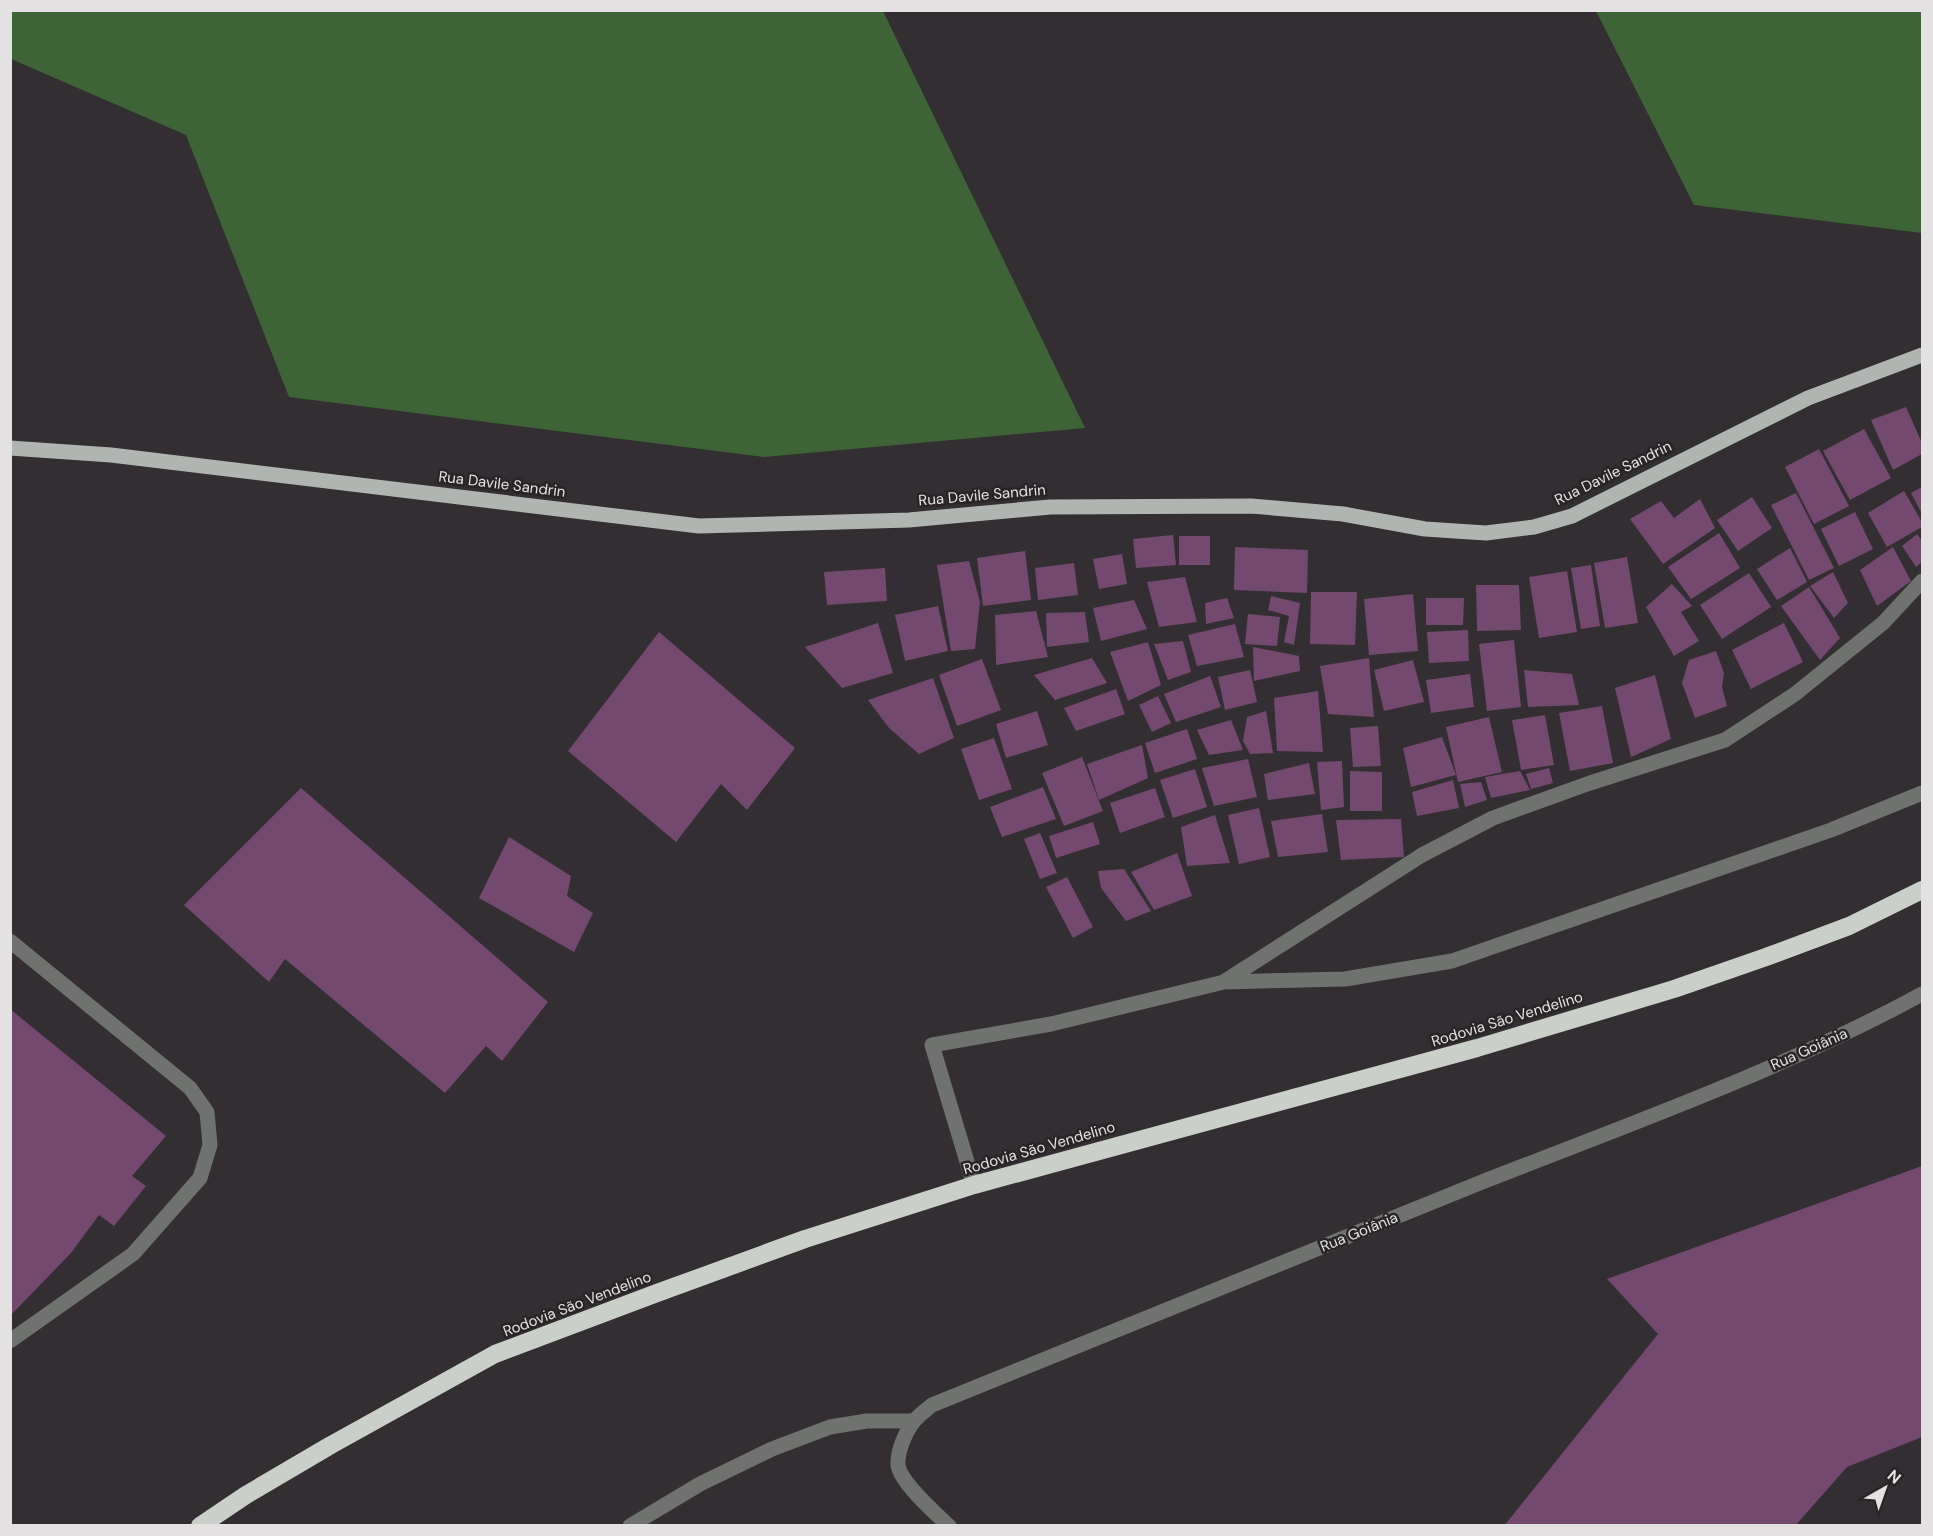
<svg xmlns="http://www.w3.org/2000/svg" width="1933" height="1536" viewBox="0 0 1933 1536" font-family="'DM Sans',sans-serif">
	<style>
		.forest { fill: #3e6336 }
		.building { fill: #744970 }
		.lines { fill: none; stroke-linecap: round; stroke-linejoin: round }
		.minor { stroke: #707270; stroke-width: 15 }
		.major { stroke: #b1b5b1; stroke-width: 15 }
		.highway { stroke: #cbcfca; stroke-width: 18 }
		.labels { text-anchor: middle; stroke-width: 5; stroke-linejoin: round; paint-order: stroke }
		.street-label { font-size: 15px; fill: #e4e1e3; stroke: #282427 }
	</style>
	<rect width="100%" height="100%" fill="#322e31"/>
	<g class="forest">
		<polygon points="11,10 883,11 1085,428 764,457 289,397 186,135 11,59"/>
		<polygon points="1596,11 1922,11 1922,233 1694,205"/>
	</g>
	<g class="building">
		<polygon points="1906,407 1922,443 1922,454 1893,470 1871,420"/>
		<polygon points="1864,429 1891,478 1850,500 1823,451"/>
		<polygon points="1819,449 1849,506 1814,524 1785,467"/>
		<polygon points="1922,487 1922,514 1911,493"/>
		<polygon points="1904,491 1922,522 1922,527 1887,547 1868,513"/>
		<polygon points="1796,493 1834,568 1809,580 1771,505"/>
		<polygon points="1752,497 1772,528 1738,551 1717,520"/>
		<polygon points="1700,499 1715,528 1663,564 1630,519 1661,501 1674,518"/>
		<polygon points="1855,512 1873,549 1839,566 1821,529"/>
		<polygon points="1719,533 1740,568 1691,599 1668,567"/>
		<polygon points="1917,534 1922,541 1922,562 1916,567 1902,546"/>
		<polygon points="1173,535 1176,565 1136,568 1133,539"/>
		<rect x="1179" y="536" width="31" height="29"/>
		<polygon points="1235,547 1308,550 1307,593 1234,590"/>
		<polygon points="1893,547 1911,581 1877,606 1860,570"/>
		<polygon points="1790,548 1807,582 1777,600 1757,569"/>
		<polygon points="1025,551 1031,600 983,606 977,558"/>
		<polygon points="1122,554 1127,584 1099,589 1093,559"/>
		<polygon points="1627,557 1638,623 1605,628 1594,563"/>
		<polygon points="969,561 980,602 975,649 951,651 937,565"/>
		<polygon points="1074,563 1078,595 1038,600 1035,568"/>
		<polygon points="1591,565 1600,626 1581,629 1571,568"/>
		<polygon points="885,568 887,601 827,605 824,572"/>
		<polygon points="1567,571 1577,632 1539,638 1529,577"/>
		<polygon points="1833,572 1848,603 1834,618 1810,586"/>
		<polygon points="1749,573 1771,607 1722,639 1700,605"/>
		<polygon points="1185,577 1197,622 1159,627 1147,582"/>
		<polygon points="1672,584 1692,606 1681,612 1699,641 1674,656 1646,607"/>
		<polygon points="1476,585 1519,585 1521,630 1477,631"/>
		<polygon points="1809,587 1840,638 1820,660 1781,606"/>
		<polygon points="1311,592 1357,592 1355,645 1310,644"/>
		<polygon points="1413,594 1418,651 1369,655 1364,599"/>
		<polygon points="1271,596 1300,603 1294,645 1284,642 1289,616 1268,610"/>
		<polygon points="1227,598 1234,618 1206,624 1205,603"/>
		<polygon points="1426,598 1464,598 1463,625 1426,625"/>
		<polygon points="1134,600 1147,629 1101,641 1093,608"/>
		<polygon points="938,606 948,651 905,661 895,615"/>
		<polygon points="1036,611 1048,657 996,665 995,615"/>
		<polygon points="1085,612 1089,642 1047,647 1046,613"/>
		<polygon points="1248,614 1280,617 1277,646 1245,644"/>
		<polygon points="878,623 893,673 842,688 805,647"/>
		<polygon points="1784,623 1803,662 1751,689 1732,650"/>
		<polygon points="1235,624 1244,657 1197,666 1188,635"/>
		<polygon points="1468,630 1469,661 1429,663 1427,632"/>
		<polygon points="659,632 795,748 747,810 721,784 676,842 568,751"/>
		<polygon points="1514,640 1521,707 1487,711 1479,644"/>
		<polygon points="1183,641 1191,672 1168,680 1154,644"/>
		<polygon points="1148,642 1161,685 1128,701 1110,652"/>
		<polygon points="1253,647 1299,656 1300,671 1254,681"/>
		<polygon points="1716,651 1724,673 1722,687 1727,706 1695,718 1682,683 1689,660"/>
		<polygon points="1092,658 1107,683 1055,700 1034,675"/>
		<polygon points="1369,658 1374,717 1328,714 1320,666"/>
		<polygon points="982,659 1001,710 957,726 939,675"/>
		<polygon points="1413,660 1424,702 1384,711 1374,670"/>
		<polygon points="1250,670 1257,702 1225,710 1218,677"/>
		<polygon points="1524,670 1572,674 1579,705 1528,707"/>
		<polygon points="1470,674 1474,707 1431,713 1426,680"/>
		<polygon points="1655,675 1671,739 1631,757 1615,688"/>
		<polygon points="1210,676 1221,707 1176,722 1164,694"/>
		<polygon points="933,678 954,738 919,754 889,728 868,700"/>
		<polygon points="1116,689 1125,714 1076,731 1064,708"/>
		<polygon points="1318,691 1323,752 1277,751 1274,698"/>
		<polygon points="1158,696 1171,723 1152,732 1139,705"/>
		<polygon points="1602,706 1613,763 1570,771 1559,713"/>
		<polygon points="1037,711 1048,745 1006,758 996,724"/>
		<polygon points="1266,711 1273,753 1250,754 1243,741 1247,717"/>
		<polygon points="1545,715 1554,765 1521,770 1512,720"/>
		<polygon points="1489,717 1502,772 1458,782 1446,727"/>
		<polygon points="1231,720 1243,750 1209,755 1197,730"/>
		<polygon points="1378,726 1381,766 1353,767 1350,728"/>
		<polygon points="1187,729 1197,759 1155,773 1145,743"/>
		<polygon points="1442,737 1456,775 1411,787 1403,748"/>
		<polygon points="994,738 1012,789 979,800 961,749"/>
		<polygon points="1142,745 1148,778 1099,800 1087,764"/>
		<polygon points="1082,757 1103,811 1064,826 1042,773"/>
		<polygon points="1248,759 1257,797 1214,806 1202,768"/>
		<polygon points="1342,761 1344,807 1321,810 1317,762"/>
		<polygon points="1309,763 1315,794 1268,800 1264,774"/>
		<polygon points="1549,768 1553,783 1531,789 1526,774"/>
		<polygon points="1195,769 1207,807 1173,818 1160,780"/>
		<polygon points="1350,771 1382,772 1382,811 1350,811"/>
		<polygon points="1520,771 1530,790 1491,798 1485,777"/>
		<polygon points="1453,780 1459,808 1417,816 1412,792"/>
		<polygon points="1481,782 1487,800 1465,807 1460,784"/>
		<polygon points="1043,787 1056,819 1002,837 990,807"/>
		<polygon points="301,788 548,1002 502,1061 486,1046 445,1093 285,959 269,982 184,905"/>
		<polygon points="1155,788 1165,817 1120,833 1110,803"/>
		<polygon points="1259,808 1270,857 1239,864 1228,815"/>
		<polygon points="1322,814 1328,852 1278,857 1271,821"/>
		<polygon points="1215,815 1230,863 1187,866 1181,827"/>
		<polygon points="1401,819 1404,857 1341,860 1336,820"/>
		<polygon points="1093,822 1100,844 1056,858 1049,836"/>
		<polygon points="1040,833 1057,873 1040,879 1024,839"/>
		<polygon points="509,837 571,876 567,896 593,913 574,952 479,898"/>
		<polygon points="1177,853 1192,896 1154,910 1131,872"/>
		<polygon points="1124,869 1151,911 1126,921 1101,888 1098,871"/>
		<polygon points="1067,877 1093,927 1073,938 1046,887"/>
		<polygon points="10,1009 166,1136 132,1176 146,1186 114,1226 99,1215 71,1253 10,1316"/>
		<polygon points="1922,1166 1922,1437 1847,1467 1795,1526 1504,1526 1658,1334 1607,1279"/>
	</g>
	<g class="lines">
		<g class="minor">
			<polyline points="10,941 190,1088 207,1112 210,1145 200,1178 133,1254 10,1341"/>
			<polyline points="1225,981 1422,855 1493,818 1590,783 1725,740 1795,694 1883,623 1922,581"/>
			<polyline points="974,1185 932,1045 1051,1024 1224,982 1345,979 1452,961 1831,830 1922,793"/>
			<polyline points="630,1526 700,1484 772,1449 830,1427 867,1421 914,1421"/>
			<path d="M949 1526C936 1514 900 1482 898 1465 897 1451 906 1431 914 1421 919 1415 926 1410 932 1405 1115 1330 1298 1255 1482 1182 1630 1124 1782 1070 1922 994"/>
		</g>
		<polyline class="major" points="10,448 111,455 699,526 909,520 1050,507 1251,506 1343,514 1425,529 1486,533 1534,527 1572,516 1808,398 1922,355"/>
		<polyline class="highway" points="200,1526 246,1495 331,1445 495,1354 657,1293 805,1239 974,1185 1477,1048 1674,989 1766,957 1849,926 1922,890"/>
	</g>
	<g class="labels">
		<g class="street-label">
			<text transform="translate(1613 473) rotate(-26)" y="5">Rua Davile Sandrin</text>
			<text transform="translate(502 484) rotate(7)" y="5">Rua Davile Sandrin</text>
			<text transform="translate(982 495) rotate(-5)" y="5">Rua Davile Sandrin</text>
			<text transform="translate(1507 1019) rotate(-17)" y="5">Rodovia São Vendelino</text>
			<text transform="translate(1809 1049) rotate(-24)" y="5">Rua Goiânia</text>
			<text transform="translate(1039 1148) rotate(-16)" y="5">Rodovia São Vendelino</text>
			<text transform="translate(1359 1232) rotate(-22)" y="5">Rua Goiânia</text>
			<text transform="translate(577 1304) rotate(-21)" y="5">Rodovia São Vendelino</text>
		</g>
	</g>
	<rect width="1933" height="1536" fill="none" stroke="#e4e1e3" stroke-width="24"/>
	<g transform="translate(1885 1488) rotate(40)" stroke="#282427" stroke-width="4.5" paint-order="stroke">
	<path d="M0-4.5L10 22L0 15L-10 22Z" fill="#e4e1e3"/>
	<text y="-9" font-size="16" font-weight="bold" text-anchor="middle" fill="#e4e1e3">N</text>
	</g>
</svg>
